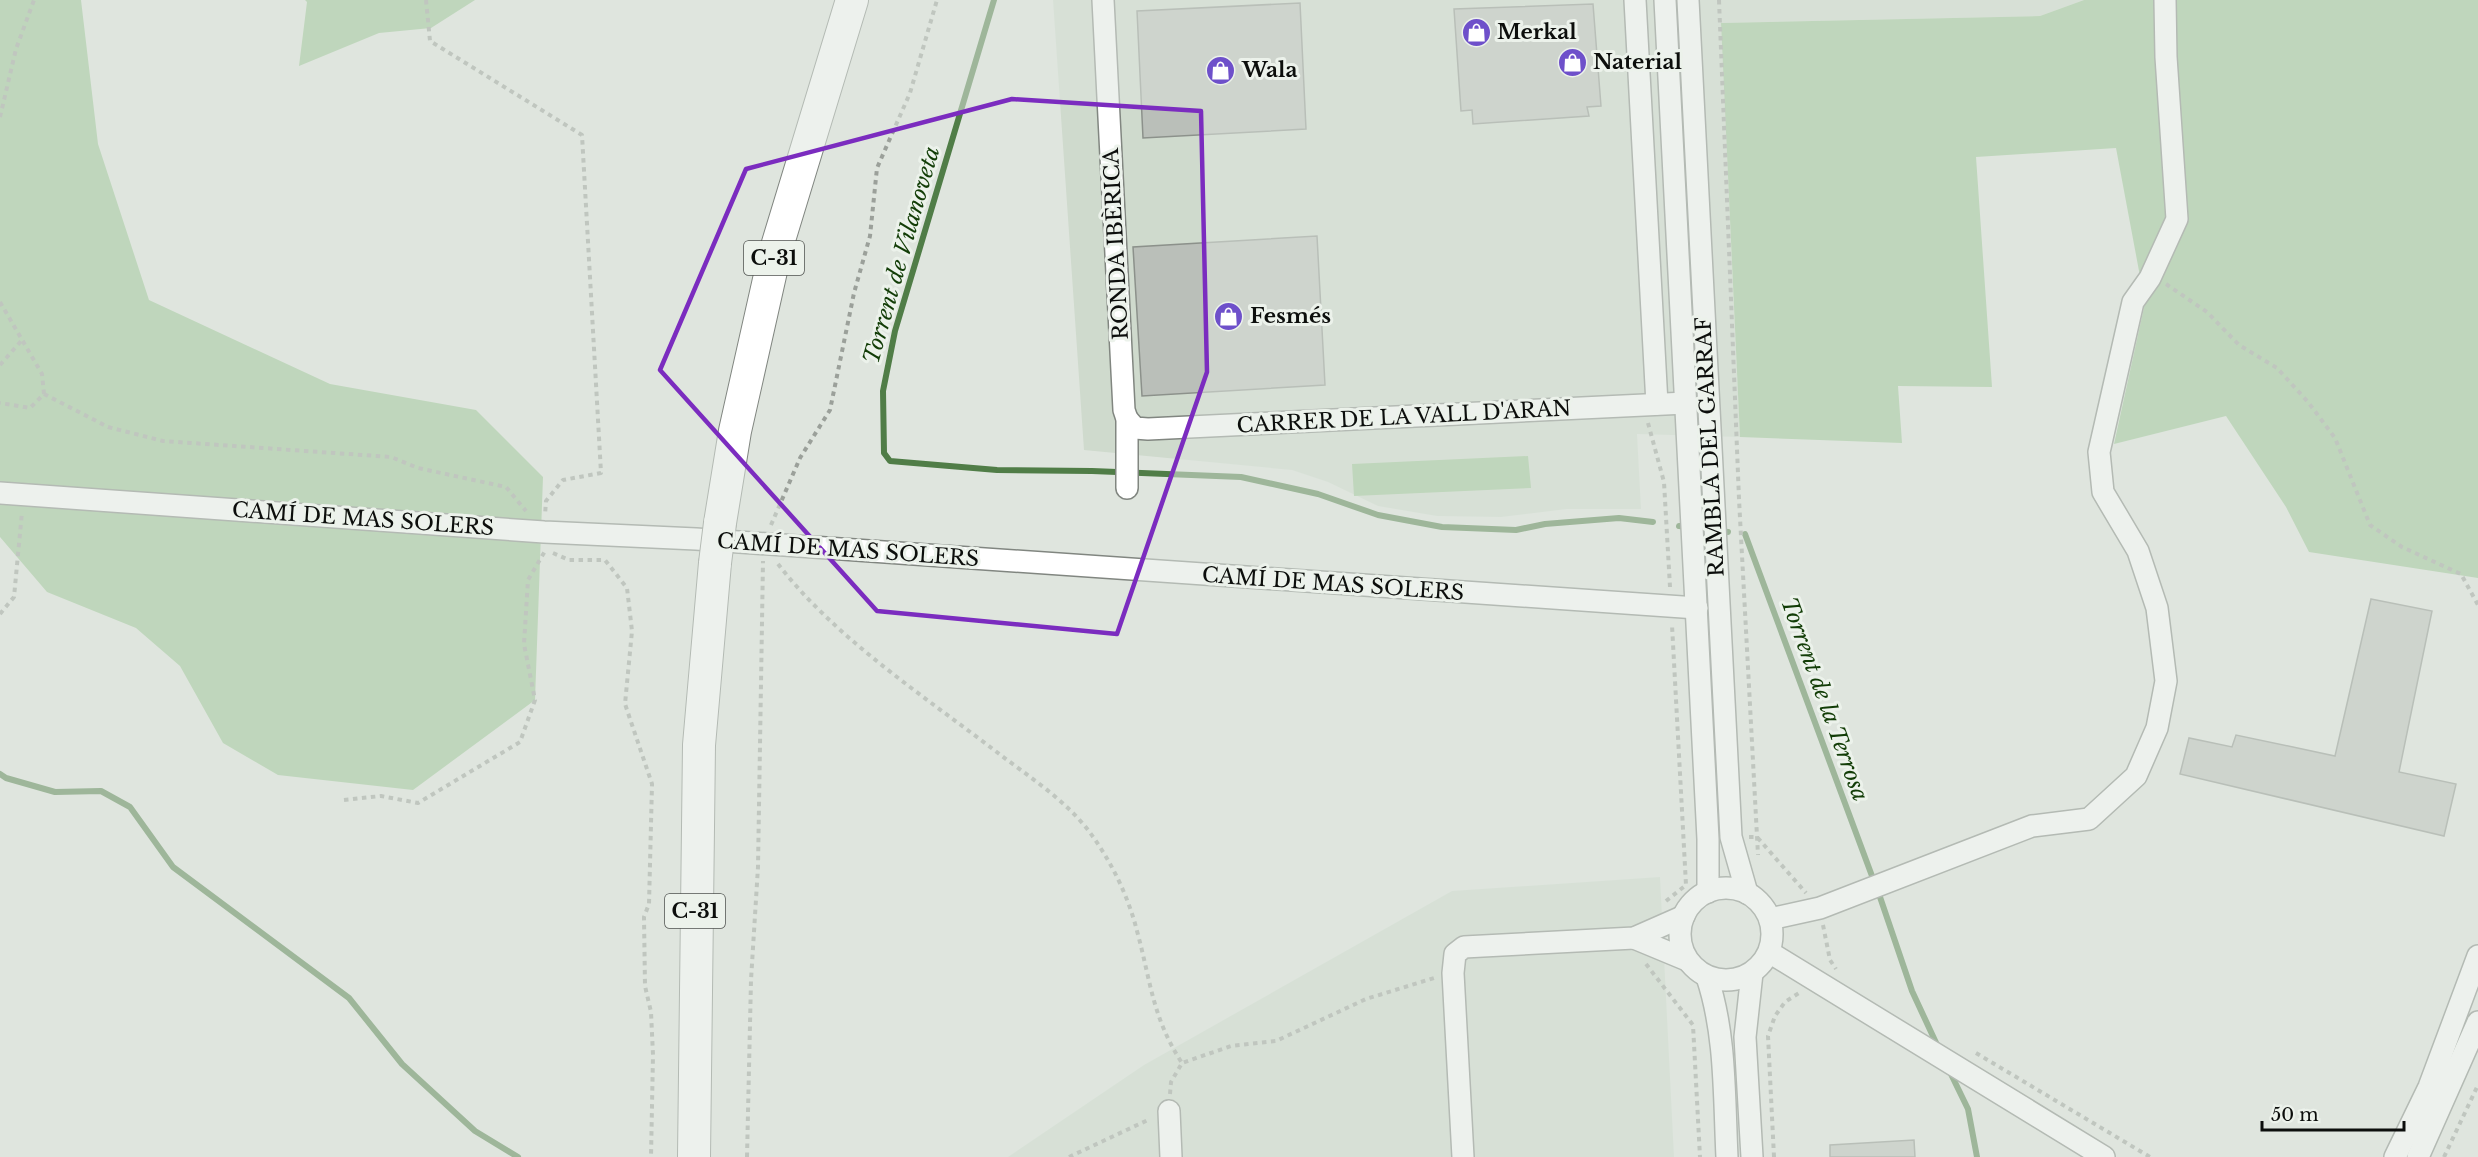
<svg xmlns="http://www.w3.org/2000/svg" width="2478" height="1157" viewBox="0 0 2478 1157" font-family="'Libre Baskerville',serif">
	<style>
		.built { fill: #cfdacd }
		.green { fill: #9ac492 }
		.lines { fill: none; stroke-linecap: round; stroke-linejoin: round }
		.stream { stroke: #507d47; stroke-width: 6 }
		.building { fill: #babfb9; stroke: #8c918b; stroke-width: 1.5 }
		.minor-casing { stroke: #818680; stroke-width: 24 }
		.highway-casing { stroke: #818680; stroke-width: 34 }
		.path { stroke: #9ba09a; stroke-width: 4; stroke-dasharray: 4.5 4.5; stroke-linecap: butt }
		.minor { stroke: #fff; stroke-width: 21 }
		.highway { stroke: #fff; stroke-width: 32 }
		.highway-bridge-casing { stroke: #818680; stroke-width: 34; stroke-linecap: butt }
		.highway-bridge { stroke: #fff; stroke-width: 32 }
		.marked { fill: none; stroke: #7b2cbf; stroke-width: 4.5; stroke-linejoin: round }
		.labels { text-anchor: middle; stroke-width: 6; stroke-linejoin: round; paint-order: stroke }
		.shield { fill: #ecf2eb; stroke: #4f524f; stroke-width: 1.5 }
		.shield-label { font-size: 20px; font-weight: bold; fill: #0c0e0c }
		.poi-label { font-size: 21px; font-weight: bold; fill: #0c0e0c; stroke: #ecf2eb; text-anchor: start }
		.street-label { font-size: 21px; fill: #0c0e0c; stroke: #ecf2eb }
		.water-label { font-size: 22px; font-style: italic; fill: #123d07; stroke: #ecf2eb }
	</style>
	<rect width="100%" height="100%" fill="#dfe5de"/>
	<g class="built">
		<polygon points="1053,0 2084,0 2040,16 1721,23 1740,437 1637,434 1641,509 1567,509 1501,517 1437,516 1378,506 1328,482 1292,470 1084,450"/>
		<polygon points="1660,877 1674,1157 1008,1157 1144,1065 1452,891"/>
	</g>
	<g class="green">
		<polygon points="0,0 81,0 98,144 149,300 330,384 476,410 543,477 535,700 413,790 278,775 223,743 180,666 136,628 47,592 0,537"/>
		<polygon points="305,0 475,0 431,28 379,33 299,66 307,2"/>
		<polygon points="2084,0 2478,0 2478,578 2309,552 2286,507 2226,416 2114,444 2145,303 2116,148 1976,157 1992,387 1898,386 1902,443 1740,437 1721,23 2040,16"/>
		<polygon points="1528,456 1531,488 1354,496 1352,464"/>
	</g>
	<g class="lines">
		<g class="stream">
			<polyline points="994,0 895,331 883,391 884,453 890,461 997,470 1092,471 1241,477 1318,494 1378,515 1442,527 1516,530 1545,524 1619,518 1653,522"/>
			<polyline points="1679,526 1728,532"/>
			<polyline points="1745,534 1872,876"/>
			<polyline points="0,774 6,778 55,792 101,791 130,807 173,867 349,998 402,1064 475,1131 518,1157"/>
			<polyline points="1880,897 1912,991 1938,1047"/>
			<polyline points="1949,1070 1968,1109 1977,1157"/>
		</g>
	</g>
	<g class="building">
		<polygon points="1300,3 1306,129 1143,138 1137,11"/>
		<polygon points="1593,4 1601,106 1587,107 1589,116 1473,124 1472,110 1461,111 1454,9"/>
		<polygon points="1317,236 1325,385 1142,396 1133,247"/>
		<polygon points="2371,599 2432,611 2399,772 2456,784 2444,836 2180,774 2189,738 2232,747 2236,735 2335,756"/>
		<polygon points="1914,1140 1915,1157 1830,1157 1830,1145"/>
	</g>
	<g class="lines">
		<defs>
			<g id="minor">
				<polyline points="1103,0 1124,410 1127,419 1127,488"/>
				<polyline points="1635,0 1657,404"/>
				<polyline points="1665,0 1708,839 1708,892"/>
				<polyline points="1688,0 1731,837 1747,893"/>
				<polyline points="1127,419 1135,428 1148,429 1686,403"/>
				<polyline points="0,493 544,532 696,539 1697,608"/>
				<circle cx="1726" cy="934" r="46"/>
				<polyline points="1770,919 1820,908 2032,826 2089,819 2136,776 2157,728 2166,681 2157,608 2138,551 2103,492 2099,452 2133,302 2150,278 2177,219 2166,57 2165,0"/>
				<polyline points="1634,938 1687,960"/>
				<polyline points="1769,952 2104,1157"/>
				<path d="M1707 977C1726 1034 1724 1096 1727 1157"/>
				<polyline points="1169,1111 1171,1157"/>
				<polyline points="1463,1157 1453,973 1455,954 1464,947 1634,938 1684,916"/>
				<polyline points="1752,1157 1745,1037 1752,973"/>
				<polyline points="2395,1157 2429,1087 2478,956"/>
				<polyline points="2418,1157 2478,1022"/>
			</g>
			<g id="highway">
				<polyline points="720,523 735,431 775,253 852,0"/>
				<polyline points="694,1157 699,745 715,563"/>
			</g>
		</defs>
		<use href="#minor" class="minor-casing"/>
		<use href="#highway" class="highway-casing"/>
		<g class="path">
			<polyline points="426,0 430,41 582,135 601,473 563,480 546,501 545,515"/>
			<polyline points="1719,0 1739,499 1758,855"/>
			<polyline points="0,117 16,49 34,0"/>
			<polyline points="2166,284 2207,312 2239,345 2277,368 2308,402 2335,438 2370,525 2402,547 2461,574 2478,605"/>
			<polyline points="0,302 42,374 44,394 30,408 0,403"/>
			<polyline points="0,365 22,340"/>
			<polyline points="44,394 108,427 163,441 391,457 418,468 506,487 526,511"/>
			<polyline points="1648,423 1664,482 1670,587"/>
			<polyline points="771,525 800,458 830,410 854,293 870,236 877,168 910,93 937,0"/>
			<polyline points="553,553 569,560 605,560 627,588 632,631 625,704 652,784 649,904 644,917 645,986 651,1012 653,1055 651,1157"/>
			<path d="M778 564C836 639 924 696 998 753 1028 776 1064 799 1088 830 1110 859 1128 895 1137 931 1151 982 1152 1017 1182 1063"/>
			<polyline points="0,614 14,597 22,512"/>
			<polyline points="344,800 381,796 418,803 520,742 535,700 524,644 528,580 545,551"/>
			<polyline points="1749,837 1757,837 1806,893"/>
			<polyline points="1666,901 1686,885 1672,625"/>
			<polyline points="1823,925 1830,960 1836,969"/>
			<polyline points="1646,964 1693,1025 1700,1157"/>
			<polyline points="1976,1053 2150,1157"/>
			<polyline points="1170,1094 1171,1082 1182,1063 1231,1046 1276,1041 1366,999 1434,978"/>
			<polyline points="747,1157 751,980 758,867 763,561"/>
			<polyline points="1069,1157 1150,1119"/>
			<polyline points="1774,1157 1768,1036 1775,1016 1785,1002 1799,993"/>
			<polyline points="2444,1157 2478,1085"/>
		</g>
		<use href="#minor" class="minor"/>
		<use href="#highway" class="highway"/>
		<defs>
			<polyline id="highway-bridge" points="715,563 720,523"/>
		</defs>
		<use href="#highway-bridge" class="highway-bridge-casing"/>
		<use href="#highway-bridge" class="highway-bridge"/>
	</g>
	<path d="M0 0H2478V1157H0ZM1012 99 1201 111 1207 372 1117 634 877 611 660 370 746 169Z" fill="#dfe5de" fill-opacity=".55" fill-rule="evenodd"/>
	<path class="marked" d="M1012 99 1201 111 1207 372 1117 634 877 611 660 370 746 169Z"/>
	<defs>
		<symbol id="shop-disc" viewBox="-11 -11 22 22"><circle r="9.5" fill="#6e50ca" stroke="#ecf2eb"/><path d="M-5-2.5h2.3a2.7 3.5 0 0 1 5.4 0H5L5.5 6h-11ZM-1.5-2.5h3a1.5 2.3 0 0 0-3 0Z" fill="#fff"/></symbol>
	</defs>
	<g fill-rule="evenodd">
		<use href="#shop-disc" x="1460" y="16" width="33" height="33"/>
		<use href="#shop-disc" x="1556" y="46" width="33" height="33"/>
		<use href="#shop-disc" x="1204" y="54" width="33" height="33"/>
		<use href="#shop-disc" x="1212" y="300" width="33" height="33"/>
	</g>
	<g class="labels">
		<g class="shield">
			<rect x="744" y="241" width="60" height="34" rx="4.5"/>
			<rect x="665" y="894" width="60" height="34" rx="4.5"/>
		</g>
		<g class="shield-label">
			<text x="774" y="265">C-31</text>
			<text x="695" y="918">C-31</text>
		</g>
		<g class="poi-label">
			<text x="1497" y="39">Merkal</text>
			<text x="1593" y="69">Naterial</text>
			<text x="1242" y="77">Wala</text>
			<text x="1250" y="323">Fesmés</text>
		</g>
		<g class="street-label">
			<text transform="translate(1116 244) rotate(-93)" y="7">RONDA IBÈRICA</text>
			<text transform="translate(1404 417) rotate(-3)" y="7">CARRER DE LA VALL D'ARAN</text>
			<text transform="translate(1710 447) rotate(-93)" y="7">RAMBLA DEL GARRAF</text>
			<text transform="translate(363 519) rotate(4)" y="7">CAMÍ DE MAS SOLERS</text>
			<text transform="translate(848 550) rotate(4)" y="7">CAMÍ DE MAS SOLERS</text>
			<text transform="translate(1333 584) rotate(4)" y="7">CAMÍ DE MAS SOLERS</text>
		</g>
		<g class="water-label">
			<text transform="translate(901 255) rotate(-74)" y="8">Torrent de Vilanoveta</text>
			<text transform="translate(1825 699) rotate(70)" y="8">Torrent de la Terrosa</text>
		</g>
	</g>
	<path d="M2262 1121v9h142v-9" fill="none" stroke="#0c0e0c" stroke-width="3"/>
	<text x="2271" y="1121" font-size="18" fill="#0c0e0c" stroke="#ecf2eb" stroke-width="4.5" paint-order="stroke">50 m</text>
</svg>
